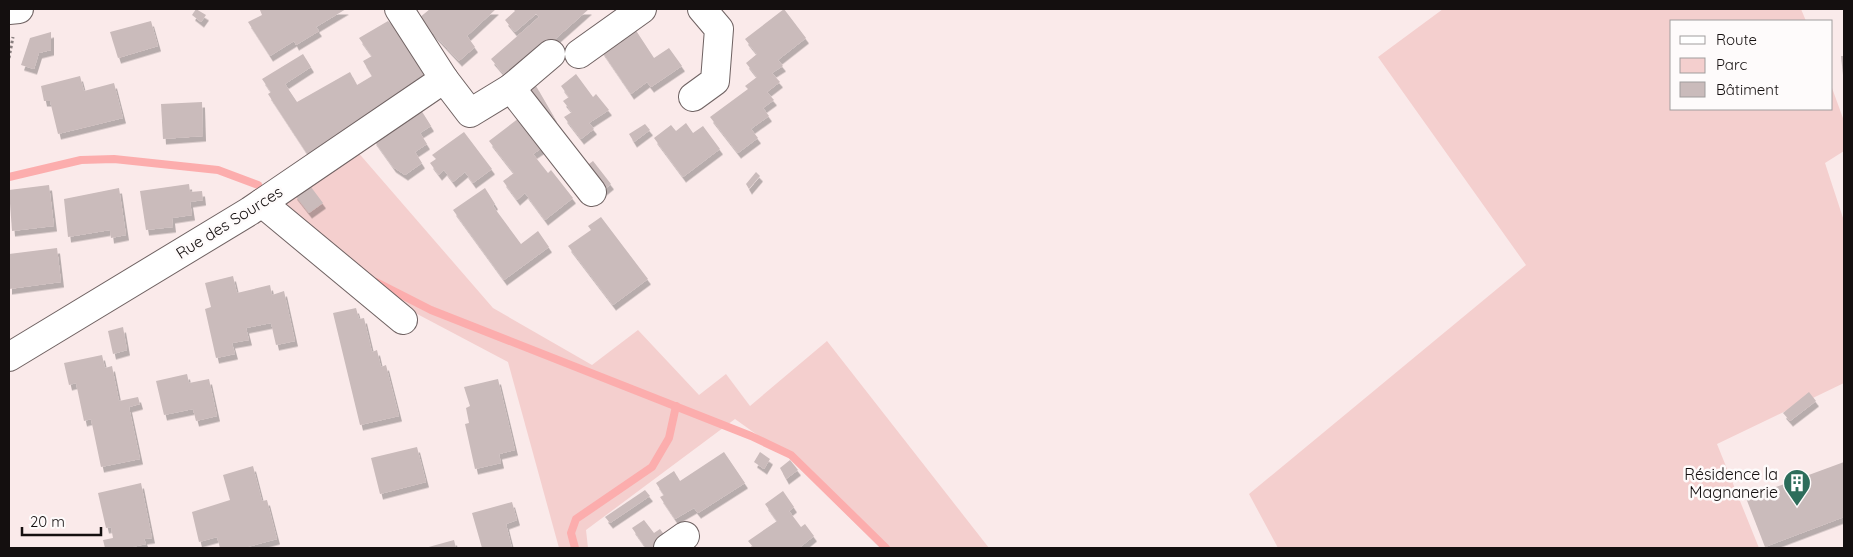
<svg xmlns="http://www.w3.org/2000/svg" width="1853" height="557" viewBox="0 0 1853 557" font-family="Quicksand,sans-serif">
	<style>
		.green { fill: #f4cfce }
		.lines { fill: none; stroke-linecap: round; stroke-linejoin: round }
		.stream { stroke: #fcadad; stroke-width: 8 }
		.building { fill: #cabbbb; filter: url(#shadow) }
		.minor-casing { stroke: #6f6262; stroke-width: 30 }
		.path { stroke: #887e7e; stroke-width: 3; stroke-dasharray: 2.5 2.5; stroke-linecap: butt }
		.minor { stroke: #fff; stroke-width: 28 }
		.labels { text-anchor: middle; stroke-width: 5; stroke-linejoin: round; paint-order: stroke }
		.street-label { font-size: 16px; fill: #140f0f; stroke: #fefbfb }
		.poi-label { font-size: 16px; fill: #140f0f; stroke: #fefbfb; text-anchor: end }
	</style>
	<defs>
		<filter id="shadow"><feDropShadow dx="3" dy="5.5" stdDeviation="0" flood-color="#0004"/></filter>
	</defs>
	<rect width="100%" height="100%" fill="#faeaea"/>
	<g class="green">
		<polygon points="1443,9 1801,9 1806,21 1672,21 1672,109 1832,109 1832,88 1844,121 1844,151 1825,163 1844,221 1844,383 1717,444 1759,548 1278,548 1249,494 1526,265 1378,57"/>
		<polygon points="356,150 493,308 592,365 638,330 699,395 726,374 750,406 827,341 989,548 880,548 791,459 735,419 586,530 588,548 559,548 508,362 385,297 274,205"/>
	</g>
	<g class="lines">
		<g class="stream">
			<polyline points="9,177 81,160 114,159 218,170 258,185"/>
			<polyline points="376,282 431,310 751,436 791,455 886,548"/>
			<polyline points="575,548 571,533 576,519 652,467 669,438 676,406"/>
		</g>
	</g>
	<g class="building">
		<polygon points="196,9 206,15 201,22 192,15"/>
		<polygon points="263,9 346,9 316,27 319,31 296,45 294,41 270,56 248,22 262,15 260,10"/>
		<polygon points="430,9 496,9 467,36 475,47 459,61 419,18"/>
		<polygon points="513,9 589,9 509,80 491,59 539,17 536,14 515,32 505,20 515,11"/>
		<polygon points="784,9 806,38 778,60 783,66 772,73 780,82 767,92 774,100 763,108 769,116 751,129 758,138 738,153 710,117 748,89 745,86 757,77 746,63 757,54 745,39"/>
		<polygon points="151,21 158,46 118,58 110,32"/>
		<polygon points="388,21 405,36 431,75 308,155 268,94 271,92 262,79 303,54 311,67 285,84 297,102 350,72 357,85 372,76 363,61 372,56 359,38"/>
		<polygon points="633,26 654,58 669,48 682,66 651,87 647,82 631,94 599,47"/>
		<polygon points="51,32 51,50 39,53 34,69 21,65 30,38"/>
		<polygon points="1841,56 1844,56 1844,75 1843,75"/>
		<polygon points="576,74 593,97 596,94 609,110 589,123 594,129 581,139 564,117 572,112 563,101 569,97 561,86"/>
		<polygon points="80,76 84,91 114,83 123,118 58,134 50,101 44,101 41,86"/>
		<polygon points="536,86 554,117 543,122 524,93"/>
		<polygon points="202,102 203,136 163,139 161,104"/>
		<polygon points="421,110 431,126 420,133 427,144 415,152 422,163 405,175 393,167 373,139"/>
		<polygon points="519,118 542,148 533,154 548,173 551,170 573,198 545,220 525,193 517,200 503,181 514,173 489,141"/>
		<polygon points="686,123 693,133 703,126 720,149 683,177 654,138 671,125 676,131"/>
		<polygon points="645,124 650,130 634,142 629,134"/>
		<polygon points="464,132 492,169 473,183 465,172 453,182 444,170 439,175 430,163 436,159 432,155"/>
		<polygon points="593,161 611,184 600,193 581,170"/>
		<polygon points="756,172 760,176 749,189 746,184"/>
		<polygon points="308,183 323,203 309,213 294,194"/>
		<polygon points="189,184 190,192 202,191 203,200 190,202 192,215 172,218 173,227 146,230 140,191"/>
		<polygon points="49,185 54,226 12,231 9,190"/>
		<polygon points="119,188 126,235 111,238 110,230 68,237 64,199"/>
		<polygon points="485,188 495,204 493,206 521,244 538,231 549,247 504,280 453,210"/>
		<polygon points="601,217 648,279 613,305 568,246 591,230 588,226"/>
		<polygon points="57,248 61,282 9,289 9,254"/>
		<polygon points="233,276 237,293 270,285 272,295 284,291 295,341 276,345 271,323 246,328 249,340 232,343 235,354 216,358 205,309 211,307 205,283"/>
		<polygon points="356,308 359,319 364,318 372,352 377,350 381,367 386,365 399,416 360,425 333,313"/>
		<polygon points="123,327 127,350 113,354 108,331"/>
		<polygon points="102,355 105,368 112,366 119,401 138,397 140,404 129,407 140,459 101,467 91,419 84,421 76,383 69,385 64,363"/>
		<polygon points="187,374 189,383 209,379 217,416 196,421 193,409 164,415 156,381"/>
		<polygon points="498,379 515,450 499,454 501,463 475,469 465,424 469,423 466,408 470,406 464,387"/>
		<polygon points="1809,392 1816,401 1790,421 1783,413"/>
		<polygon points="417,447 426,482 380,494 371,458"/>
		<polygon points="724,452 745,483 698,513 694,508 675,519 660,497 664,495 656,483 674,471 680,481"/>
		<polygon points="760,452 770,459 764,469 754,462"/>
		<polygon points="790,460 798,470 786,479 780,468"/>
		<polygon points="1844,462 1844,517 1765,547 1746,498"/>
		<polygon points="253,466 262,501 267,500 277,539 244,548 220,548 217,537 199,542 192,512 230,500 223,475"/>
		<polygon points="141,483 152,538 144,539 146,544 128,548 105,548 103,540 113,538 111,527 106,528 98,493"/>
		<polygon points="645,490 650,496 610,523 605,517"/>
		<polygon points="783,491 794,507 789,511 801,527 805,524 814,536 799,548 754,548 748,541 777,521 765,504"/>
		<polygon points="512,502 517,520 506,524 512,548 482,548 472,513"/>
		<polygon points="644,520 654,533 660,529 670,543 662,548 646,548 632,528"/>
		<polygon points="454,540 456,548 425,548"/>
	</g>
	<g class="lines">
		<defs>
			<g id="minor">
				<polyline points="399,9 444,79 470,113 511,88 592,192"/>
				<polyline points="9,10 19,9"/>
				<polyline points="579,54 642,9"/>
				<polyline points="511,88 551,54"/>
				<polyline points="693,97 715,81 719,29 702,9"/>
				<polyline points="262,203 403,320"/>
				<polyline points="9,357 250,211 444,79"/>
				<polyline points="668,548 685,536"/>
			</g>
		</defs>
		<use href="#minor" class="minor-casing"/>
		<polyline class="path" points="9,58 13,37"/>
		<use href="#minor" class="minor"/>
	</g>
	<defs>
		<symbol id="building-pin" viewBox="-11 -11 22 30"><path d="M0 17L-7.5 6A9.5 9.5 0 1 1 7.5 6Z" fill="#2d6d5b" stroke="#fefbfb"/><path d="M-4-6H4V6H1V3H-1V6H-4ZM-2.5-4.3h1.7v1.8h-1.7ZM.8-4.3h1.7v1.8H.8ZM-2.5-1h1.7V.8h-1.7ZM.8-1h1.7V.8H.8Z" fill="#fff"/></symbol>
	</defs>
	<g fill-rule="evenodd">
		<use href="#building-pin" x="1781" y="467" width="32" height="43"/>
	</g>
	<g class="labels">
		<g class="street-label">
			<text transform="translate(229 222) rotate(-32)" y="6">Rue des Sources</text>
		</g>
		<g class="poi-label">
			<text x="1778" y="480">Résidence la<tspan x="1778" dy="18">Magnanerie</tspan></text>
		</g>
	</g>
	<rect width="1853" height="557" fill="none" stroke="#140f0f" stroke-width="20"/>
	<rect x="1670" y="20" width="162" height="90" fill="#fefbfb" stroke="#a09d9d"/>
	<rect x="1680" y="36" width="25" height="8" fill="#ffffff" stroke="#a09d9d"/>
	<text x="1716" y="45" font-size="15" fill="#140f0f">Route</text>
	<rect x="1680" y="58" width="25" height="15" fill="#f4cfce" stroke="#a09d9d"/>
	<text x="1716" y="70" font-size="15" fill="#140f0f">Parc</text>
	<rect x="1680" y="82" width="25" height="15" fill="#cabbbb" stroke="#a09d9d"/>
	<text x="1716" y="95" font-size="15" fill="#140f0f">Bâtiment</text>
	<path d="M22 527v8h79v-8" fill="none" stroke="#140f0f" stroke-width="2.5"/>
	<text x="30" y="527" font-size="15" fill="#140f0f" stroke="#fefbfb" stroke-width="4" paint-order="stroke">20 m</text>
</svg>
